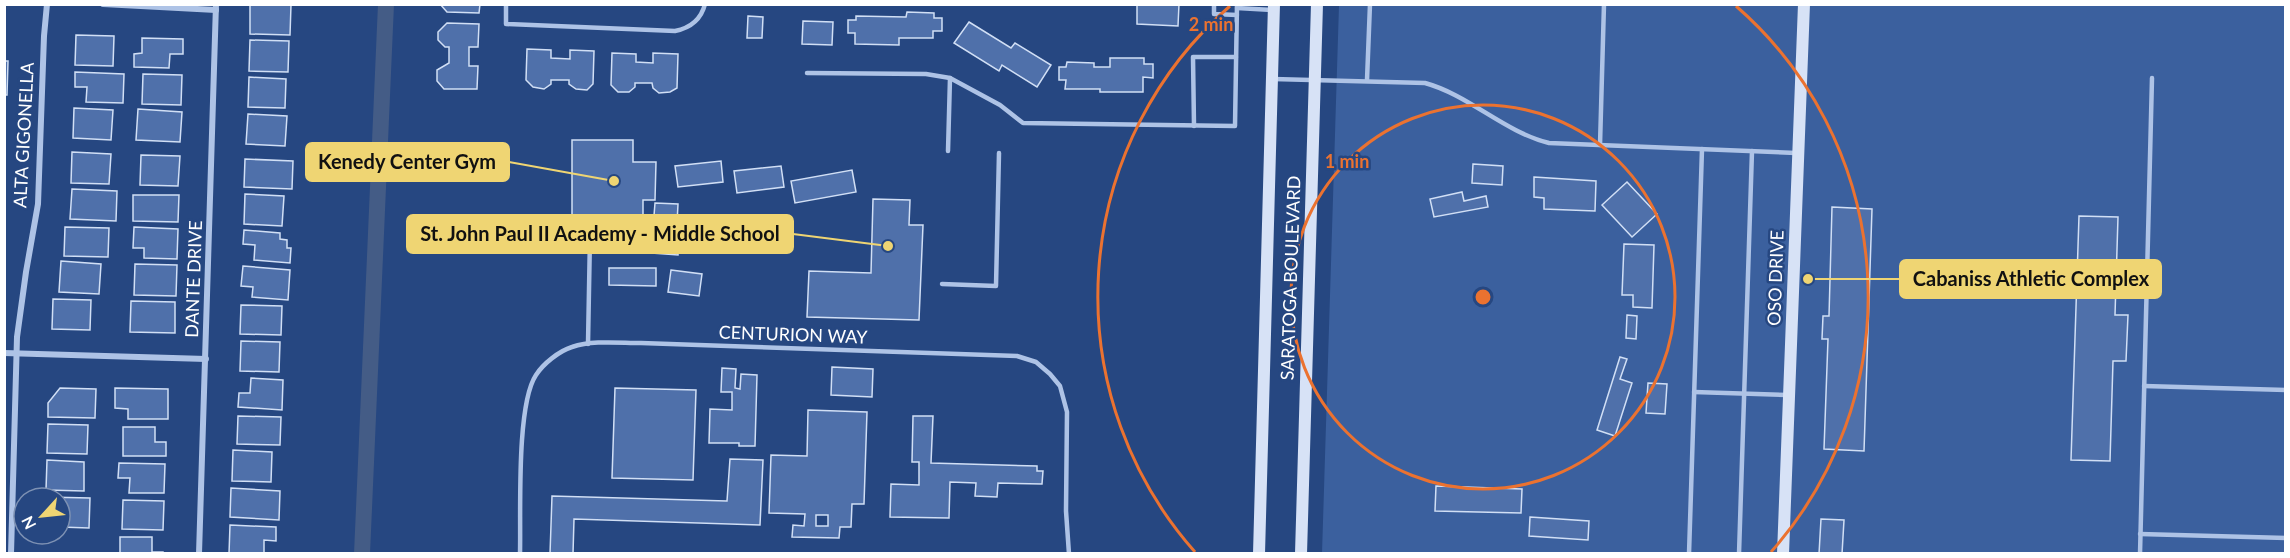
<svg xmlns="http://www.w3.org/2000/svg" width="2290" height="558" viewBox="0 0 2290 558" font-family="Lato,sans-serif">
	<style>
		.green { fill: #3b609e }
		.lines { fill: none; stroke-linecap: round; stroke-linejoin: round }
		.canal { stroke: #445c86; stroke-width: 16 }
		.building { fill: #4f70aa; stroke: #d1dff5; stroke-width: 1.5; fill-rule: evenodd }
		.lane { stroke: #aec3e6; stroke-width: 4.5 }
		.street { stroke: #aec3e6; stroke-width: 6 }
		.secondary { stroke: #d7e2f6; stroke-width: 12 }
		.ring { fill: none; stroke: #eb7230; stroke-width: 3 }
		.labels { text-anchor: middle; stroke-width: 5; stroke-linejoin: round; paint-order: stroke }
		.street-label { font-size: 18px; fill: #fff; stroke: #264781 }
		.centre { fill: #eb7230; stroke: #264781; stroke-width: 3 }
		.ring-label { font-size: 18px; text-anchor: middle; font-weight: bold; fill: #eb7230; stroke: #264781; stroke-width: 5; stroke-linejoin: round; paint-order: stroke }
		.leader { fill: none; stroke: #efd573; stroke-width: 2 }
		.callout-dot { fill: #efd573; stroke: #264781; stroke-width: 2 }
		.callout { fill: #efd573; stroke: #efd573; stroke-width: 2 }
		.callout-label { font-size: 20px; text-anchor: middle; font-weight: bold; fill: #111 }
	</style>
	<rect width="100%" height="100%" fill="#264781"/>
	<polygon class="green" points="1339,5 2285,5 2285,553 1322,554"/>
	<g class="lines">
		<polyline class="canal" points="362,554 386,4"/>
	</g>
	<g class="building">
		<polygon points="250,4 291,5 290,35 250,34"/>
		<polygon points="440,4 480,4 479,13 447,12"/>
		<polygon points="1137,4 1179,4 1178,26 1137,24"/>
		<polygon points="907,12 934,13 934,18 942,18 942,31 933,31 933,38 899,38 899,45 855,44 855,33 848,33 848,20 856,20 856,16 906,17"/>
		<polygon points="748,16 763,17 762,38 747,38"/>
		<polygon points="803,21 833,22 832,45 802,44"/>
		<polygon points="969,22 1011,48 1015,43 1051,65 1037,87 1002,65 999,71 954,43"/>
		<polygon points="447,23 479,24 478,47 469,47 469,66 478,66 477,89 444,89 437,81 437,70 449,63 449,47 445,47 438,40 438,32"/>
		<polygon points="76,35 114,36 113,66 75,65"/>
		<polygon points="142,38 183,39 183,54 170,54 169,68 134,67 134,54 142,53"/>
		<polygon points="250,40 289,41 288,72 249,71"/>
		<polygon points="527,49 551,50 551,58 570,59 570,50 594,51 593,84 587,90 576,89 569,84 569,80 551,80 551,84 544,89 533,87 526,80"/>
		<polygon points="612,53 636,54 636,62 653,63 653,53 678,54 677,88 670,92 659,93 653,88 652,83 635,83 635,87 629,92 618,92 611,85"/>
		<polygon points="1110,58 1144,58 1144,64 1153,64 1153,78 1143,77 1143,92 1100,92 1100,89 1065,89 1066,80 1059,80 1059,67 1066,67 1067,62 1094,63 1094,67 1110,67"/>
		<polygon points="4,61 8,61 7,95 4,95"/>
		<polygon points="75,72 124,74 123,103 86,102 87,87 75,87"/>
		<polygon points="143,74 182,75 181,105 142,104"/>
		<polygon points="249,77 286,79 285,108 248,107"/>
		<polygon points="74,108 113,110 111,140 73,138"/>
		<polygon points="138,109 182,112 180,142 136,140"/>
		<polygon points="248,114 287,116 285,146 246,144"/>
		<polygon points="572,140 633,140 633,162 656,162 655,200 643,200 643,218 572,216"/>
		<polygon points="72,152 111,154 109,184 71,183"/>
		<polygon points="141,155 180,156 178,186 140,185"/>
		<polygon points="245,159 293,161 292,189 244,187"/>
		<polygon points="721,161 723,182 678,187 675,166"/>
		<polygon points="1473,164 1503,166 1502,185 1472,183"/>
		<polygon points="781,166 784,187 737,193 734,171"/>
		<polygon points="852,170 856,192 795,203 791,181"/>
		<polygon points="1534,177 1596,181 1595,211 1544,209 1544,198 1534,197"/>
		<polygon points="1627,182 1657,214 1632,237 1602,205"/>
		<polygon points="72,189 117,191 116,221 70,219"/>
		<polygon points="1462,192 1464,201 1486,196 1488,207 1434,217 1430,199"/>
		<polygon points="245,194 284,196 282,226 244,224"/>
		<polygon points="133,195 179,195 178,222 133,221"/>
		<polygon points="873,199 910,200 909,225 923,225 919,320 807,317 809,271 871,273"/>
		<polygon points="655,203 678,204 677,224 680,224 678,255 652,253 653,243 649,243 648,249 629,248 630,226 653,228"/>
		<polygon points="1832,207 1872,209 1864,451 1824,449 1828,339 1822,339 1823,316 1829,316"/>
		<polygon points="2079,216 2118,217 2115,315 2128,315 2126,361 2113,361 2110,461 2071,460"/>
		<polygon points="65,227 109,228 108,257 64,256"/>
		<polygon points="134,227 178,229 177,259 144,258 144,248 133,248"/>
		<polygon points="244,230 280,233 280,239 287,240 287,248 291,248 290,263 254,260 255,245 243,244"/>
		<polygon points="1624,244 1654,245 1652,308 1633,307 1633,295 1622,295"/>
		<polygon points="61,261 101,264 99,294 59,292"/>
		<polygon points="135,264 177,265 176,296 134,295"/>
		<polygon points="243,266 290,270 288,300 252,297 253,287 241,286"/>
		<polygon points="609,268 656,268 656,286 609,285"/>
		<polygon points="671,270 702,274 699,296 668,292"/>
		<polygon points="53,299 91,300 90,330 52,329"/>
		<polygon points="131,301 175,302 175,333 130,332"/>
		<polygon points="241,305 282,306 281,335 240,334"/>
		<polygon points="1627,315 1637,316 1636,339 1626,338"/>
		<polygon points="241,341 280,342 279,372 240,371"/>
		<polygon points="1620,357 1627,359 1620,379 1632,383 1615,436 1597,430"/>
		<polygon points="832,367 873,369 872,397 831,395"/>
		<polygon points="722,368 736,369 735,388 740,389 741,374 757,375 755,446 739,446 739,443 709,443 710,409 732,410 732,392 721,392"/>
		<polygon points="251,378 283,380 282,410 238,407 239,393 250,393"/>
		<polygon points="1648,383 1667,384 1665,414 1646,413"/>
		<polygon points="60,388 96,389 95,418 48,417 48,403"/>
		<polygon points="115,388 168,389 168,419 128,419 128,409 115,408"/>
		<polygon points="615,388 696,390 693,480 612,478"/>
		<path d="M808 410 867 412 864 504H852L851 527H840L839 538 792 537 793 525 804 526 805 514 769 513 771 455 807 456ZM816 515H828V526H816Z"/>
		<polygon points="238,416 281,417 280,445 237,444"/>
		<polygon points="913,416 933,416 931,463 1037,466 1037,471 1043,471 1042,484 998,483 997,497 975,496 976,483 950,482 949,518 890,517 891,484 919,485 919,462 912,462"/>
		<polygon points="48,424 88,425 87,454 47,453"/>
		<polygon points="123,427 155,427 155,442 166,442 166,456 123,456"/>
		<polygon points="233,450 272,452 271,482 232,481"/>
		<polygon points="730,459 763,460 760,525 574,519 573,554 550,554 552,496 727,501"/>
		<polygon points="47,460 84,462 84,491 46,490"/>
		<polygon points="119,463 165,464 164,493 129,493 130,478 118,478"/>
		<polygon points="1436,486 1522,489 1521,513 1435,511"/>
		<polygon points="231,488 280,491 279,520 230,517"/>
		<polygon points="45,497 90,498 89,528 60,527 60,498"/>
		<polygon points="123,500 164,501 163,530 122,529"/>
		<polygon points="1530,517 1589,521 1588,540 1529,536"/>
		<polygon points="1821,519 1844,520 1842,554 1819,554"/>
		<polygon points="230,525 276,527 276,541 264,540 264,554 229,554"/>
		<polygon points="120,537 152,537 152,552 163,552 163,554 120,554"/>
	</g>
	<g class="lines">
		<g class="lane">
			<path d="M506 4V24L675 31C690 28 701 20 705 4"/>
			<polyline points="1214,4 1214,14 1237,15"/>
			<polyline points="1237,8 1273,10"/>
			<polyline points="807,73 926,74 950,78 1000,105 1023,123 1235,126 1237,4"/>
			<path d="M1273 79 1425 83C1469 95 1504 132 1549 143L1796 153"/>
			<polyline points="1367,80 1370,4"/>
			<polyline points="1194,126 1193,57 1236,57"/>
			<polyline points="1600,145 1604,4"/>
			<polyline points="948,151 950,78"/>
			<polyline points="942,284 996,286 999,153"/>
			<polyline points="588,344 590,236"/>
			<polyline points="2144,386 2286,390"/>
			<polyline points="1694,392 1787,395"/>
			<polyline points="2140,534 2286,538"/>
			<path d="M520 554C521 514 516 405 536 375 543 364 559 351 572 347 593 340 619 343 641 343L1017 356 1036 362 1050 374 1060 386 1067 412 1066 511 1069 554"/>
			<polyline points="1689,554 1702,149"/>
			<polyline points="1739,554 1752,151"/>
			<polyline points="2140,554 2152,78"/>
		</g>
		<g class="street">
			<polyline points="103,4 216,10"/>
			<polyline points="4,353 206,359"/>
			<polyline points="11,554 17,337 26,272 38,204 44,36 47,4"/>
			<polyline points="199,554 216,4"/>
		</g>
		<g class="secondary">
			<polyline points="1259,554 1274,4"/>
			<polyline points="1301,554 1317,4"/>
			<polyline points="1783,554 1804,4"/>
		</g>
	</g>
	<g class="ring">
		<circle cx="1483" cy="297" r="192"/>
		<path d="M1195 552A385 385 0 0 1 1230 6M1736 6A385 385 0 0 1 1771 552"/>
	</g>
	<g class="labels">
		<g class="street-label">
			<text transform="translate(24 135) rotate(-87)" y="6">ALTA GIGONELLA</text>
			<text transform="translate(1291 278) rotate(-88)" y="6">SARATOGA BOULEVARD</text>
			<text transform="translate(1776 278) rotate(-88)" y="6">OSO DRIVE</text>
			<text transform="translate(194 279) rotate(-88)" y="6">DANTE DRIVE</text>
			<text transform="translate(793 335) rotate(2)" y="6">CENTURION WAY</text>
		</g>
	</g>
	<circle cx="1483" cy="297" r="9" class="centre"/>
	<g class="ring-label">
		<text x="1211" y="31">2 min</text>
		<text x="1347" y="168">1 min</text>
	</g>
	<path class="leader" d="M614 181L509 162M888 246L793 234M1808 279L1900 279"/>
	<g class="callout-dot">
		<circle cx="614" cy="181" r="6"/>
		<circle cx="888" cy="246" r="6"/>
		<circle cx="1808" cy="279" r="6"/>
	</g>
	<g class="callout">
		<rect x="306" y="143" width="203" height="38" rx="6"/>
		<rect x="407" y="215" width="386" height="38" rx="6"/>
		<rect x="1900" y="260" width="261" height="38" rx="6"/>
	</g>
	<g class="callout-label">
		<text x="407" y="169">Kenedy Center Gym</text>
		<text x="600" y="241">St. John Paul II Academy - Middle School</text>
		<text x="2031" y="286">Cabaniss Athletic Complex</text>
	</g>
	<rect width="2290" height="558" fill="none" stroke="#ffffff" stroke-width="12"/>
	<g transform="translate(42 516) rotate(243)"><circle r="28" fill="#264781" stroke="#7d91b3" stroke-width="1.5"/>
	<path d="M0-4.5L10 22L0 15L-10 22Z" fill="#efd573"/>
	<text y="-9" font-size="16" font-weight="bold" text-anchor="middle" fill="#ffffff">N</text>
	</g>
</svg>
